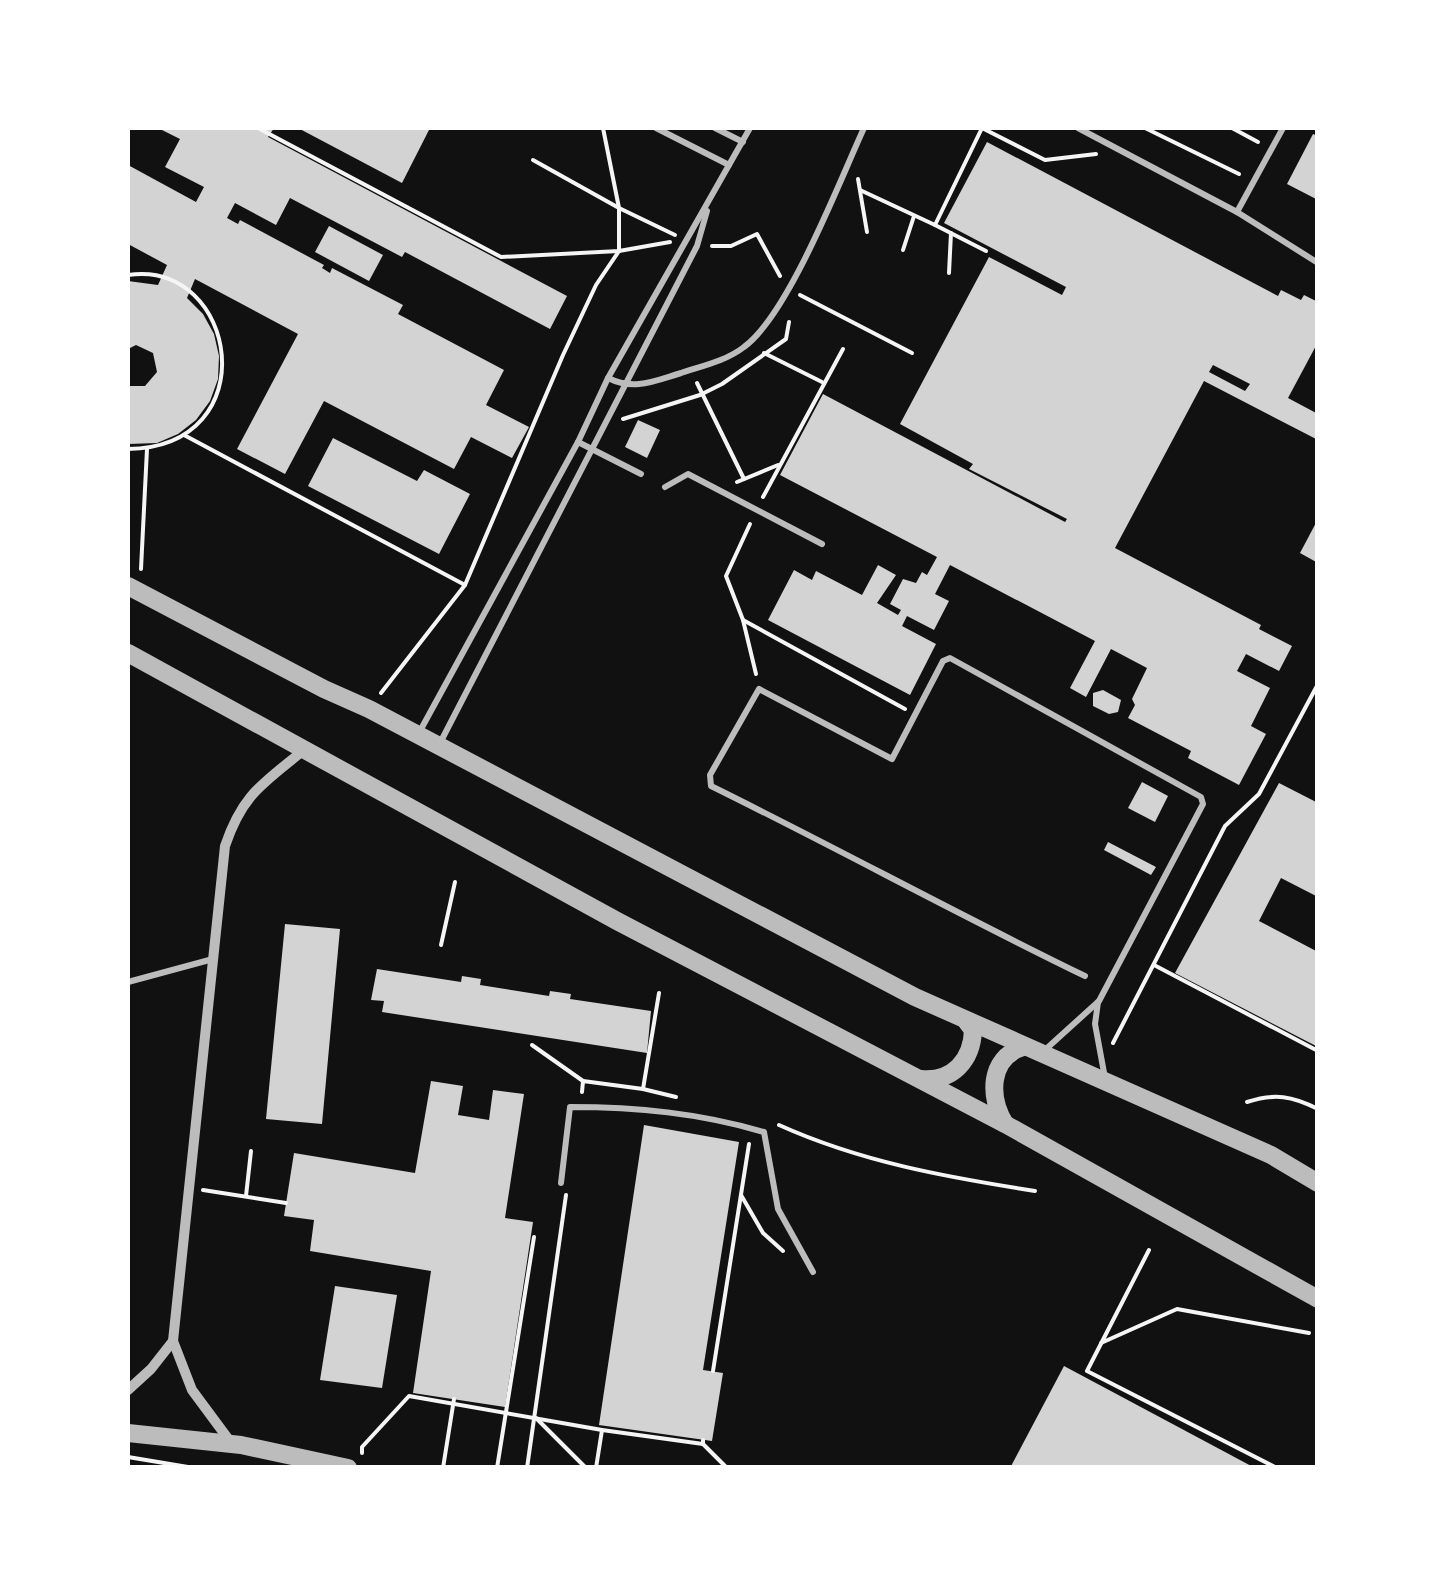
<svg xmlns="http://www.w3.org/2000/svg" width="1445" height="1595" viewBox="0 0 1445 1595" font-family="'Space Grotesk',sans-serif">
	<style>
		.building { fill: #d3d3d3; fill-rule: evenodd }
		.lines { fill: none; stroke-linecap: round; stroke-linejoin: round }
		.path { stroke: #f5f5f5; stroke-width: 4 }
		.service { stroke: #bcbcbc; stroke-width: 6 }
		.minor { stroke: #bcbcbc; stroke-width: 10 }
		.tertiary { stroke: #bcbcbc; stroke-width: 18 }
	</style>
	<rect width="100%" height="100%" fill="#111"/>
	<g class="building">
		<polygon points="158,128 274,128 268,137 567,296 550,329 405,252 402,257 290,198 276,225 235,203 227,218 238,224 240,220 324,265 322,268 330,273 332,268 403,305 398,314 504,370 486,405 529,427 512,458 471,437 454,469 324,401 285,474 237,449 298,334 195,279 187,298 203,314 214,334 219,356 218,379 210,401 196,420 178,434 157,443 128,444 128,386 145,386 157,372 153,353 136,345 128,349 128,281 158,285 167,265 128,244 128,165 196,202 204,187 165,167 180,139"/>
		<polygon points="298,128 430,128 402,183"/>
		<polygon points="1313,134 1318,136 1318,200 1287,184"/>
		<path d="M987 142 1278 296 1281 290 1301 300 1304 295 1318 302V342L1288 398 1318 414 1315 429 1318 440 1204 381 1115 548 1261 625 1259 629 1292 646 1279 671 1246 654 1237 671 1270 688 1251 726 1266 734 1239 785 1188 758 1191 751 1128 718 1135 705 1132 699 1147 668 1111 649 1086 697 1070 688 1095 641 950 565 935 594 949 601 934 630 907 616 902 626 936 644 910 695 768 620 794 570 812 580 816 571 862 595 878 565 896 575 877 603 898 615 901 610 890 604 903 579 916 583 922 572 927 575 937 557 780 475 823 394 1065 522 1067 519 969 469 973 464 900 424 989 257 1062 295 1066 287 944 223ZM1213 365 1250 384 1245 391 1209 372Z"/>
		<polygon points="329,226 383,255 369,281 315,252"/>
		<polygon points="638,420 660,430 647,458 625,447"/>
		<polygon points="333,438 417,481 424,470 470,494 439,554 308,486"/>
		<polygon points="1318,519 1318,563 1300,553"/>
		<polygon points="1103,690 1121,700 1118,712 1109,714 1093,706 1093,693"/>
		<polygon points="1142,782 1168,796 1155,822 1128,808"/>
		<polygon points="1279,783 1318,803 1318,897 1281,878 1259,921 1318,952 1318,1047 1175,973"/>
		<polygon points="1108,842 1156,867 1151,875 1104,850"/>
		<polygon points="285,924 340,929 322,1124 266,1119"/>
		<polygon points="377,969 461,982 462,976 481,979 480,985 549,996 550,991 571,994 570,999 651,1011 647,1053 382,1012 384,1001 371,1000"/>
		<polygon points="431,1081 463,1086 458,1115 489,1120 493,1090 524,1094 505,1218 533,1222 505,1407 413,1393 431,1271 310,1251 314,1220 284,1216 294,1153 415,1173"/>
		<polygon points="644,1125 739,1142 703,1370 723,1373 712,1441 599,1425"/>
		<polygon points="335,1286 397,1295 382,1388 320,1380"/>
		<polygon points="1064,1366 1255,1468 1010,1468"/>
	</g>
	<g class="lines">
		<g class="path">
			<polyline points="258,128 501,257 619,251 670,242"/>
			<polyline points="1145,128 1239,174"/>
			<polyline points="1232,128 1258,142"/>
			<polyline points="533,160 619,208 675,235"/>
			<polyline points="858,179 867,232"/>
			<polyline points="860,190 935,225"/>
			<polyline points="712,246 731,246 757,234 780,276"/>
			<polyline points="903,250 914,216"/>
			<polyline points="986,251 935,225 982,128 1045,160 1096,154"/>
			<polyline points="949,273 951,233"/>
			<path d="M128 275C238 259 268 447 128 449"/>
			<polyline points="800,295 912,353"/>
			<polyline points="764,353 822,382"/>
			<polyline points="697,383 744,479"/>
			<polyline points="623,419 700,395 722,384 786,339 789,322"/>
			<polyline points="184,435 465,585 381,693"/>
			<polyline points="737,482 778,465"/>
			<polyline points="763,497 843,349"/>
			<polyline points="750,524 726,576 743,620 756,674"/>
			<polyline points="141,569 147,449"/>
			<polyline points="465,585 563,355 596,285 619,251 619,208 603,128"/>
			<polyline points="743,620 905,709"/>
			<polyline points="441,945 455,882"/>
			<polyline points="1154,965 1318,1051"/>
			<polyline points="1113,1043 1225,826 1259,794 1318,684"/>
			<polyline points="532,1045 583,1081"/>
			<polyline points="643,1089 676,1097"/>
			<polyline points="582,1092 583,1081 643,1089 659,993"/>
			<path d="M1247 1102C1275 1093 1292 1096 1318 1109"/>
			<path d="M779 1125C861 1162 946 1177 1035 1191"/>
			<polyline points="203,1190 286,1203"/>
			<polyline points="741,1195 763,1233 783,1251"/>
			<polyline points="246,1196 251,1151"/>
			<polyline points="1149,1250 1087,1371 1277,1468"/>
			<polyline points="1101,1343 1177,1309 1309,1333"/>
			<polyline points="713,1371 749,1144"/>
			<polyline points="536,1418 586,1468"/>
			<polyline points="703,1440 703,1444 727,1468"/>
			<polyline points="362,1453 362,1447 409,1396 602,1430 703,1444"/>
			<polyline points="128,1457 194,1468"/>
			<polyline points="443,1468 454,1399"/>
			<polyline points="497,1468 534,1237"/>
			<polyline points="527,1468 566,1195"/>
			<polyline points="596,1468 602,1430"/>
		</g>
		<g class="service">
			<polyline points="656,128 729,165"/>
			<polyline points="715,128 743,142"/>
			<polyline points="1078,128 1237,212 1318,263"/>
			<polyline points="1237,212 1283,128"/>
			<path d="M608 378C634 391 654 381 681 373 702 366 726 361 744 347 789 314 839 182 864 128"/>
			<polyline points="578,442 641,474"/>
			<polyline points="665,487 688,474 822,544"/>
			<polyline points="420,731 578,442 608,378 750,128"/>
			<polyline points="439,745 697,246 707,211"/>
			<polyline points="128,982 213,959"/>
			<polyline points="1098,1002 1095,1024 1105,1078"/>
			<path d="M1046 1049 1099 1001 1203 804 1201 797 950 658 943 661 892 759 759 689 710 775 711 786C837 848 959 915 1085 976"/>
			<path d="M561 1183 570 1107C637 1107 699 1113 764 1132L778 1209 813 1272"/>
		</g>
		<g class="minor">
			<polyline points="128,1390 151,1369 173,1341"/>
			<path d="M232 1444 192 1390 173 1341 225 846C243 793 263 784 305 749"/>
		</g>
		<g class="tertiary">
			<polyline points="128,586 324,689 369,709 915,997 1271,1155 1318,1183"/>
			<polyline points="128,653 617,921 1005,1124 1318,1299"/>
			<path d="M921 1079C953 1082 972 1060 973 1030L967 1022"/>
			<path d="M1005 1124C989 1098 988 1058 1023 1047"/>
			<polyline points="128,1433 241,1445 348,1468"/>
		</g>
	</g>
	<rect width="1445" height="1595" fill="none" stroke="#ffffff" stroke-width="260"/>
</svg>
